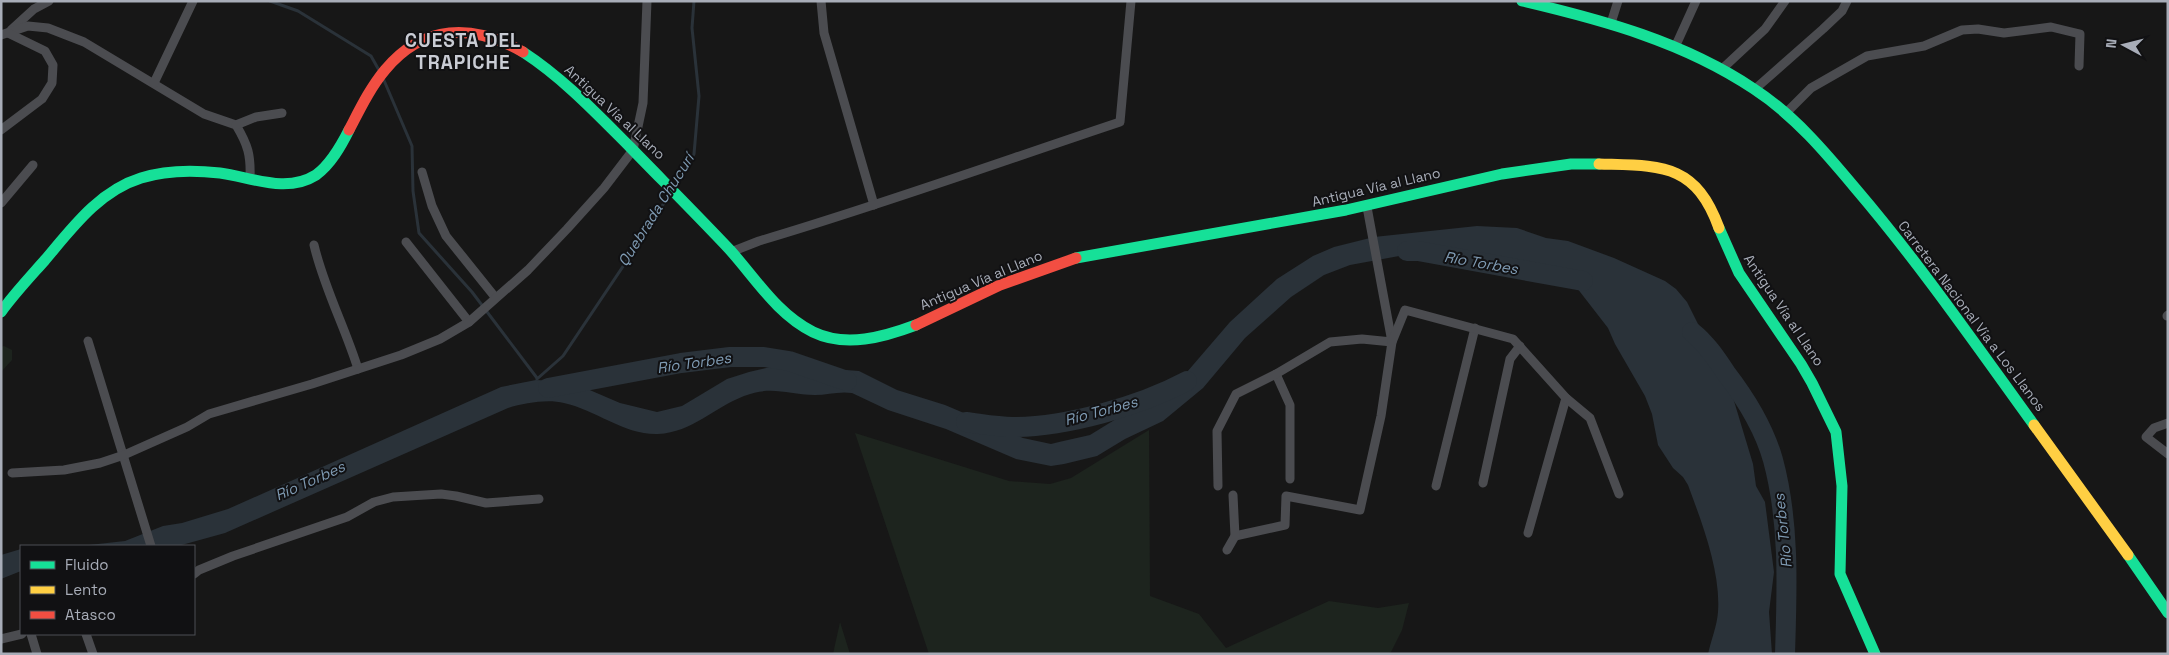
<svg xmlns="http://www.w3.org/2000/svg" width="2169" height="655" viewBox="0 0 2169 655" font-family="'Space Grotesk',sans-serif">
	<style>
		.green { fill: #1d241e }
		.water { fill: #2a3239 }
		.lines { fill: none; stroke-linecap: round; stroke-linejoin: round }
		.stream { stroke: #2a3239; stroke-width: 3 }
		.river { stroke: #2a3239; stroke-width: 20 }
		.street { stroke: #4b4c50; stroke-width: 9 }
		.fast { stroke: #16e098; stroke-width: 11 }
		.slow { stroke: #ffcf43; stroke-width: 11 }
		.jam { stroke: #f24e42; stroke-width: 11 }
		.labels { text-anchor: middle; stroke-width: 4; stroke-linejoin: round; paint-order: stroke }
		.street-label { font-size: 14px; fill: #a8adb8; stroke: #111113 }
		.water-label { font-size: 15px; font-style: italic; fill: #7f9bb3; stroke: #111113 }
		.district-label { font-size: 19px; font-weight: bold; letter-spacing: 1px; fill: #c9ccd4; stroke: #111113 }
	</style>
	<rect width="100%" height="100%" fill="#171717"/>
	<g class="green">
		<polygon points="4,346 12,350 12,360 1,372 1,347"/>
		<polygon points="1149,430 1150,596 1199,614 1226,648 1329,601 1378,608 1409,603 1402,630 1391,652 1387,654 929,654 855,433 1009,481 1050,484 1071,478"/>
		<polygon points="840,622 850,654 833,654"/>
	</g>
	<g class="water">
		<path d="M1477 226 1517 228 1546 238 1568 241 1614 258 1665 281 1676 289 1687 302 1705 338 1720 376 1731 391 1753 464 1756 486 1765 502 1774 572 1769 612 1772 654H1708C1711 640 1717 626 1718 612 1721 572 1702 523 1688 485L1683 477 1673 468 1658 445 1652 414 1645 396 1615 344 1608 328 1577 288 1536 263 1489 255 1455 253 1410 254 1350 265 1324 275 1291 297 1245 338 1203 388 1163 421 1125 439 1097 456 1064 464 1051 466 1016 459 946 429 888 410 852 393C839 391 827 395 815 395 787 395 773 385 744 396 713 408 693 432 658 434 624 435 596 410 564 403 547 399 525 403 508 408L225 533 178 546H80L125 541 163 526 182 523 228 509 501 387 536 380 571 382 620 403 657 412 682 406 727 379 749 372 770 367 814 373 846 370 859 371 897 390 945 405 1023 438 1051 444 1059 442 1090 435 1116 419 1150 403 1187 372 1230 322 1277 279 1313 256 1334 247 1374 237Z"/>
		<polygon points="21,549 21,571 1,579 1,555"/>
	</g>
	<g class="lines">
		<g class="stream">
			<polyline points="270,1 298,11 371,56 380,72"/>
			<polyline points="383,78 412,146 413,191 419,233 472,292 537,378"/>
			<polyline points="674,187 694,154 699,96 692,28 694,1"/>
			<polyline points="537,379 563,356 636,247 671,192"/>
		</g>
		<g class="river">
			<polyline points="1407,251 1418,251 1583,281"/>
			<path d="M1692 332C1706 343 1716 358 1726 373 1746 399 1764 428 1773 460 1790 523 1787 590 1785 654"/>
			<polyline points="548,388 681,363 730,357 764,357 789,361 847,381"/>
			<path d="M966 422C982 424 997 427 1013 427 1066 427 1140 406 1187 381"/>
		</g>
		<g class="street">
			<polyline points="821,1 824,33 874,205"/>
			<polyline points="1611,23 1618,1"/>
			<polyline points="11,30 34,9 49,1"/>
			<path d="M1 35 28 26 48 28 84 42 204 114 236 125C248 145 251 155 250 179"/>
			<polyline points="1676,45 1696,1"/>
			<polyline points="1722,69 1765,29 1785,1"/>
			<polyline points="154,83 193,1"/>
			<polyline points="1755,89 1823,29 1842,11 1847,1"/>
			<polyline points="1785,114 1811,88 1867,56 1924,46 1962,30 1978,29 2004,33 2051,27 2080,34 2079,66"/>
			<polyline points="236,125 256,117 282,113"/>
			<polyline points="1,130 42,99 52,83 53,65 45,51 8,33"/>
			<polyline points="422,172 432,206 446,236 495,297"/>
			<polyline points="1,203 33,165"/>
			<polyline points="406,242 469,322"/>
			<path d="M314 245C324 288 345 327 358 369"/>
			<path d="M731 252 759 241C881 205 1000 162 1120 122L1131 1"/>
			<polyline points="2167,316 2168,315"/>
			<polyline points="88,341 151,546"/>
			<polyline points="1276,374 1290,405 1290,479"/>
			<polyline points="2168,423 2154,428 2146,437 2168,454"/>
			<polyline points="12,473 64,470 100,463 124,455 187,427 209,414 312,384 401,355 440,339 469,322 528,270 567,229 604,188 633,150 643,103 647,1"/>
			<polyline points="1483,483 1510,359 1520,346"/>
			<polyline points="1218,486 1217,431 1236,394 1276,374 1330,342 1362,339 1392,342 1367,207"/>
			<polyline points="1436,486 1475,328"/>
			<polyline points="1528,533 1566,398"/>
			<polyline points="1235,536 1285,525 1286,496 1360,510 1381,416 1392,342 1405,310 1513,339 1566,398 1590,418 1619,494"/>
			<polyline points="1227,550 1235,536 1233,495"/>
			<polyline points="194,574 199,570 233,556 347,517 374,502 393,497 441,494 456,496 486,503 539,499"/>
			<polyline points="31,634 37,654"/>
			<polyline points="86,634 93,654"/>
			<polyline points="1,639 22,634"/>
		</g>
		<g class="fast">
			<path d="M1522 1C1603 20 1684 42 1754 89 1794 115 1826 153 1856 189 1920 264 1976 345 2034 425"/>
			<path d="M523 52C563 78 596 113 630 147 663 181 697 215 730 250 756 279 777 314 813 332 846 348 884 337 916 325"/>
			<polyline points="1719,228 1739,273 1801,364 1812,383 1836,432 1842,486 1840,574 1875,654"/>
			<polyline points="1076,258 1346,210 1502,174 1571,164 1599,164"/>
			<path d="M1 312C14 294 30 277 45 260 72 228 99 191 141 178 166 170 194 170 220 173 251 177 286 194 316 175 331 164 341 146 349 130"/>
			<polyline points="2128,555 2168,613"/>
		</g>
		<g class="slow">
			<path d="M1599 164C1660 166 1695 162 1719 228"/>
			<polyline points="2034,425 2128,555"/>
		</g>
		<g class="jam">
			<path d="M349 130C360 109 370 88 385 70 423 24 473 23 523 52"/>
			<polyline points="916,325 1000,285 1076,258"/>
		</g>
	</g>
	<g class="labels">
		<g class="street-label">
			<text transform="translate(615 112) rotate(43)" y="5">Antigua Vía al Llano</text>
			<text transform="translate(1376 187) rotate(-13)" y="5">Antigua Vía al Llano</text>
			<text transform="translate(981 280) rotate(-23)" y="5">Antigua Vía al Llano</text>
			<text transform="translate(1784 310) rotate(56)" y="5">Antigua Vía al Llano</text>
			<text transform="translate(1972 316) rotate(53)" y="5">Carretera Nacional Vía a Los Llanos</text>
		</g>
		<g class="water-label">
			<text transform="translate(656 210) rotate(-58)" y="5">Quebrada Chucurí</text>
			<text transform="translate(1481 263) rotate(10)" y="5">Río Torbes</text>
			<text transform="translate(694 363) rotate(-8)" y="5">Río Torbes</text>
			<text transform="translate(1101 411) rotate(-15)" y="5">Río Torbes</text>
			<text transform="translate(310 481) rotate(-24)" y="5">Río Torbes</text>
			<text transform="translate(1783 531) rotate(-96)" y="5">Río Torbes</text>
		</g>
		<g class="district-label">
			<text x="463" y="47">CUESTA DEL<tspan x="463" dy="22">TRAPICHE</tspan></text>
		</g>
	</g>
	<rect width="2169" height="655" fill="none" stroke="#a8adb8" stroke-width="5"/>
	<rect x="20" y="545" width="175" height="90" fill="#111113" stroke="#4d4f55"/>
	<rect x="30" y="561" width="25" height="8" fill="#16e098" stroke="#4d4f55"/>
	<text x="65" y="570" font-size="15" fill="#a8adb8">Fluido</text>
	<rect x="30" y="586" width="25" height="8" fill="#ffcf43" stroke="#4d4f55"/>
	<text x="65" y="595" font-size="15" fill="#a8adb8">Lento</text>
	<rect x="30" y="611" width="25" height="8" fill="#f24e42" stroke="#4d4f55"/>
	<text x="65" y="620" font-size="15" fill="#a8adb8">Atasco</text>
	<g transform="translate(2124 45) rotate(277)" stroke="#111113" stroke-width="4" paint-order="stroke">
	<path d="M0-4L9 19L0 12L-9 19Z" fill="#a8adb8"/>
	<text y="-8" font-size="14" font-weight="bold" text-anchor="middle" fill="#a8adb8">N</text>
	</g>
</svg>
